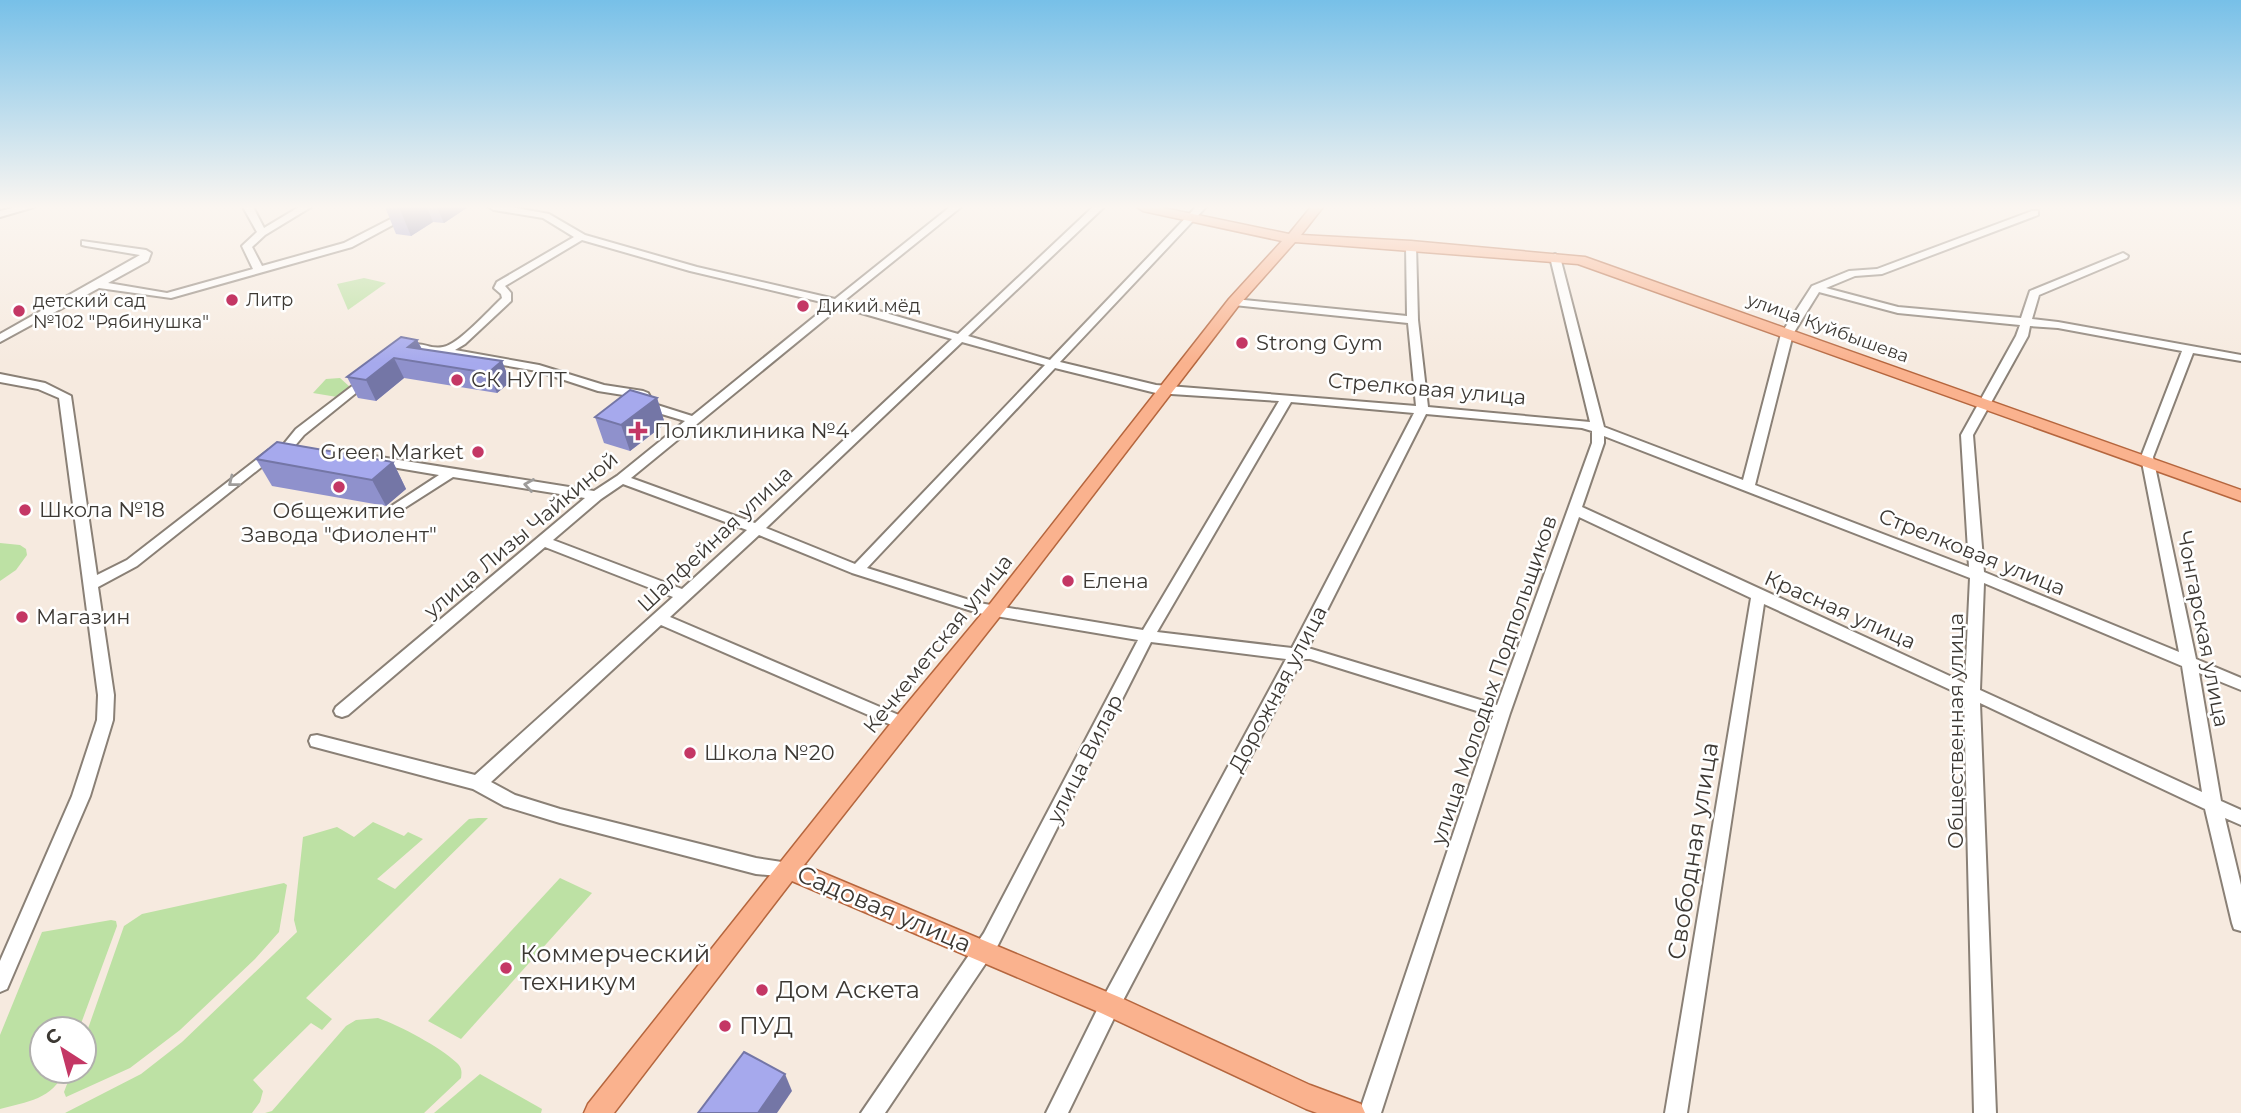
<svg xmlns="http://www.w3.org/2000/svg" width="2241" height="1113" viewBox="0 0 2241 1113" font-family="Montserrat,sans-serif">
	<style>
		.green { fill: #bde1a4 }
		.lines { fill: none; stroke-linecap: round; stroke-linejoin: round }
		.minor-casing { stroke: #8a8076; stroke-width: 4 }
		.major-casing { stroke: #b5663e; stroke-width: 3 }
		.minor { fill: #fff; fill-rule: evenodd }
		.major { fill: #fab28e; fill-rule: evenodd }
		.wall { fill: #8f91cc }
		.shaded-wall { fill: #7476a6 }
		.building { fill: #a6a9ed; stroke: #7476a6; stroke-width: 2 }
		.oneway { stroke: #9e9c9a }
		.poi-dot { fill: #c43765; stroke: #fff; stroke-width: 2.5 }
		.labels { text-anchor: middle; stroke-width: 5; stroke-linejoin: round; paint-order: stroke }
		.far-poi-label { font-size: 18px; fill: #3d3934; stroke: #fff; text-anchor: start }
		.far-street-label { font-size: 18px; fill: #3d3934; stroke: #fff }
		.poi-label { font-size: 21px; fill: #3d3934; stroke: #fff; text-anchor: start }
		.street-label { font-size: 21px; fill: #3d3934; stroke: #fff }
		.near-street-label { font-size: 24px; fill: #3d3934; stroke: #fff }
		.near-poi-label { font-size: 24px; fill: #3d3934; stroke: #fff; text-anchor: start }
	</style>
	<rect width="100%" height="100%" fill="#f6eadf"/>
	<g class="green">
		<polygon points="364,278 386,283 348,310 337,284"/>
		<polygon points="340,378 350,387 337,397 313,393 326,379"/>
		<polygon points="0,543 20,545 26,549 27,555 16,570 0,581"/>
		<polygon points="478,818 488,818 306,998 332,1019 322,1030 311,1023 253,1080 263,1091 260,1102 252,1113 65,1113 141,1074 182,1042 297,932 294,920 303,837 337,827 354,837 373,822 404,836 408,832 423,839 377,879 395,889 469,819"/>
		<polygon points="560,878 592,893 461,1039 428,1021"/>
		<polygon points="284,883 287,885 279,932 255,959 180,1030 130,1068 66,1097 64,1092 72,1071 84,1071 84,1040 124,926 142,914"/>
		<path d="M111 920 116 921 117 926 79 1029H42V1071H64C54 1099 26 1102 0 1109V1035L42 932Z"/>
		<path d="M378 1018C401 1026 440 1047 457 1063 462 1068 462 1072 461 1078L424 1113H265L272 1111 346 1026 356 1020Z"/>
		<polygon points="480,1074 542,1109 541,1113 434,1113"/>
	</g>
	<g class="lines">
		<defs>
			<g id="minor">
				<polygon points="17,207 34,207 0,217 0,211"/>
				<polygon points="243,207 253,207 264,228 299,207 311,207 265,235 252,247 262,266 344,243 414,207 426,207 352,247 171,298 99,288 0,342 0,334 140,255 86,246 82,245 82,241 146,250 151,253 148,261 108,283 167,293 253,269 242,246 257,232"/>
				<path d="M489 207H511L549 214 585 235 697 267 835 299 950 207H961L844 301 958 334 1093 207H1104L968 336 1050 360 1196 207H1206L1060 362 1156 385 1416 406 1408 323 1234 305 1229 302 1234 299 1407 316 1406 245 1411 242 1416 245 1418 320 1428 407 1590 422 1550 257 1555 254 1560 257 1604 427 1743 480 1781 334 1812 286 1849 271 1877 269 2032 211H2038V215L1882 274 1855 276 1826 288 1898 307 2021 318 2030 291 2123 253 2128 256 2127 258 2039 295 2032 319 2058 322 2241 355V361L2193 353 2153 457 2196 659 2241 678V690L2199 673 2221 801 2241 810V825L2225 818 2241 885V931L2234 929 2232 923 2205 809 1980 703 1996 1113H1974L1964 696 1764 604 1687 1113H1665L1751 598 1579 517 1510 713 1381 1113H1359L1493 716 1310 659H1302L1117 1012 1068 1113H1046L1103 998 1286 659 1151 642 998 945 885 1113H861L984 933 1138 640 978 613 852 573 759 535 670 617 908 719 910 723 908 727 902 729 896 727 661 625 491 782 515 795 560 809 756 858 795 864 798 869 795 874 789 877 756 874 560 823 504 806 473 789 311 746 309 741 311 736 317 735 475 775 673 597 545 547 348 715 342 717 336 715 334 711 336 707 585 498 453 477 392 516 387 515 385 512 387 509 439 475 374 464 369 463 368 460 369 457 374 456 594 491 617 476 685 421 645 409 636 397 598 391 537 371 416 350 404 354 400 353V349C424 338 425 350 443 347 458 345 489 310 502 298L501 294 494 288 497 282 574 237 543 218 494 210ZM582 240 690 271 830 304 692 416 654 404 648 393 643 391 604 385 539 365 455 350 465 344 511 301V293L505 286ZM1819 292 1898 313 2020 325 2016 336 1961 435 1969 567 1755 485 1793 334ZM840 307 952 339 755 523 631 478ZM2030 326 2058 328 2182 351 2141 457 2179 652 1984 572 1973 435 2028 336ZM962 342 1045 365 855 564 766 528ZM1055 368 1156 393 1279 401 1143 630 979 603 867 568ZM1291 402 1414 413 1292 648 1157 632ZM1426 414 1582 428 1592 431V443L1497 705 1308 648ZM1604 436 1970 578 1965 683 1582 507 1604 443ZM623 484 747 530 682 589 553 540 601 499ZM1984 583 2182 666 2202 792 1980 690Z"/>
				<polygon points="0,374 45,383 71,396 97,575 127,560 269,450 273,449 279,453 137,566 98,587 114,695 113,720 90,796 7,989 0,992 0,961 72,796 97,720 98,695 59,398 38,389 0,382"/>
				<polygon points="368,374 374,378 372,380 304,435 293,448 285,448 283,445 296,429"/>
			</g>
			<polygon id="major" points="1137,207 1159,207 1289,234 1311,207 1323,207 1301,235 1411,241 1585,257 2241,490 2241,501 1578,264 1295,242 1239,305 1001,615 804,865 1119,997 1310,1085 1361,1104 1365,1113 1317,1113 1306,1109 1101,1013 792,881 614,1113 584,1113 588,1104 895,718 989,605 1229,299 1282,241 1143,211"/>
		</defs>
		<use href="#minor" class="minor-casing"/>
		<use href="#major" class="major-casing"/>
		<use href="#minor" class="minor"/>
		<use href="#major" class="major"/>
	</g>
	<g class="wall">
		<polygon points="385,207 468,207 444,223 433,222 411,236 396,234"/>
		<polygon points="417,340 422,349 502,361 510,382 497,393 404,378 376,401 358,398 347,377"/>
		<polygon points="657,398 665,424 630,451 604,443 595,417"/>
		<polygon points="256,459 393,462 406,489 386,506 272,486"/>
	</g>
	<g class="shaded-wall">
		<polygon points="399,207 427,207 433,222 411,236"/>
		<polygon points="437,207 468,207 444,223"/>
		<polygon points="417,340 427,360 408,347"/>
		<polygon points="394,358 404,378 376,401 366,380"/>
		<polygon points="502,361 510,382 497,393 488,373"/>
		<polygon points="657,398 665,424 630,451 621,425"/>
		<polygon points="393,462 406,489 386,506 372,480"/>
		<polygon points="785,1074 792,1091 777,1113 758,1113"/>
	</g>
	<g class="building">
		<polygon points="401,337 417,340 408,347 502,361 488,373 394,358 366,380 347,377"/>
		<polygon points="630,390 657,398 621,425 595,417"/>
		<polygon points="277,442 393,462 372,480 256,459"/>
		<polygon points="744,1052 785,1074 758,1113 698,1113"/>
	</g>
	<defs><path id="oneway-chevron" d="M-2-3.5L2.5 0L-2 3.5" fill="none" stroke-width="1.6" stroke-linecap="round" stroke-linejoin="round" transform="scale(1.75)"/></defs>
	<g class="oneway">
		<use href="#oneway-chevron" transform="translate(233 482) rotate(142)"/>
		<use href="#oneway-chevron" transform="translate(529 485) rotate(-171)"/>
	</g>
	<linearGradient id="sky" x2="0" y2="1"><stop stop-color="#77c0e8"/><stop offset="0.57" stop-color="#fbf6f1"/><stop offset="1" stop-color="#fbf6f1" stop-opacity="0"/></linearGradient>
	<rect width="2241" height="363" fill="url(#sky)"/>
	<g class="poi-dot">
		<circle cx="232" cy="300" r="7"/>
		<circle cx="803" cy="306" r="7"/>
		<circle cx="19" cy="311" r="7"/>
		<circle cx="1242" cy="343" r="7"/>
		<circle cx="457" cy="380" r="7"/>
		<path d="M634.5 420.5h7v7h7v7h-7v7h-7v-7h-7v-7h7z"/>
		<circle cx="478" cy="452" r="7"/>
		<circle cx="339" cy="487" r="7"/>
		<circle cx="25" cy="510" r="7"/>
		<circle cx="1068" cy="581" r="7"/>
		<circle cx="22" cy="617" r="7"/>
		<circle cx="690" cy="753" r="7"/>
		<circle cx="506" cy="968" r="7"/>
		<circle cx="762" cy="990" r="7"/>
		<circle cx="725" cy="1026" r="7"/>
	</g>
	<g class="labels">
		<g class="far-poi-label">
			<text x="246" y="306">Литр</text>
			<text x="33" y="307">детский сад<tspan x="33" dy="21">№102 "Рябинушка"</tspan></text>
			<text x="817" y="312">Дикий мёд</text>
		</g>
		<g class="far-street-label">
			<text transform="translate(1828 328) rotate(20)" y="6">улица Куйбышева</text>
		</g>
		<g class="poi-label">
			<text x="1256" y="350">Strong Gym</text>
			<text x="471" y="387">СК НУПТ</text>
			<text x="654" y="438">Поликлиника №4</text>
			<text x="464" y="459" text-anchor="end">Green Market</text>
			<text x="39" y="517">Школа №18</text>
			<text x="339" y="518" text-anchor="middle">Общежитие<tspan x="339" dy="24">Завода "Фиолент"</tspan></text>
			<text x="1082" y="588">Елена</text>
			<text x="36" y="624">Магазин</text>
			<text x="704" y="760">Школа №20</text>
		</g>
		<g class="street-label">
			<text transform="translate(1427 389) rotate(5)" y="7">Стрелковая улица</text>
			<text transform="translate(521 535) rotate(-40)" y="7">улица Лизы Чайкиной</text>
			<text transform="translate(715 539) rotate(-43)" y="7">Шалфейная улица</text>
			<text transform="translate(1972 552) rotate(22)" y="7">Стрелковая улица</text>
			<text transform="translate(1840 610) rotate(24)" y="7">Красная улица</text>
			<text transform="translate(2203 629) rotate(79)" y="7">Чонгарская улица</text>
			<text transform="translate(938 644) rotate(-51)" y="7">Кечкеметская улица</text>
			<text transform="translate(1494 680) rotate(-71)" y="7">улица Молодых Подпольщиков</text>
			<text transform="translate(1278 689) rotate(-62)" y="7">Дорожная улица</text>
			<text transform="translate(1956 731) rotate(-90)" y="7">Общественная улица</text>
			<text transform="translate(1085 759) rotate(-63)" y="7">улица Вилар</text>
		</g>
		<g class="near-street-label">
			<text transform="translate(1693 851) rotate(-81)" y="8">Свободная улица</text>
			<text transform="translate(884 909) rotate(23)" y="8">Садовая улица</text>
		</g>
		<g class="near-poi-label">
			<text x="520" y="962">Коммерческий<tspan x="520" dy="28">техникум</tspan></text>
			<text x="776" y="998">Дом Аскета</text>
			<text x="739" y="1034">ПУД</text>
		</g>
	</g>
	<g transform="translate(63 1050) rotate(324)"><circle r="33" fill="#ffffff" stroke="#b1b0ae" stroke-width="2"/>
	<path d="M0-5L12 26L0 18L-12 26Z" fill="#c43765"/>
	<text y="-10" font-size="19" font-weight="bold" text-anchor="middle" fill="#3d3934">С</text>
	</g>
</svg>
